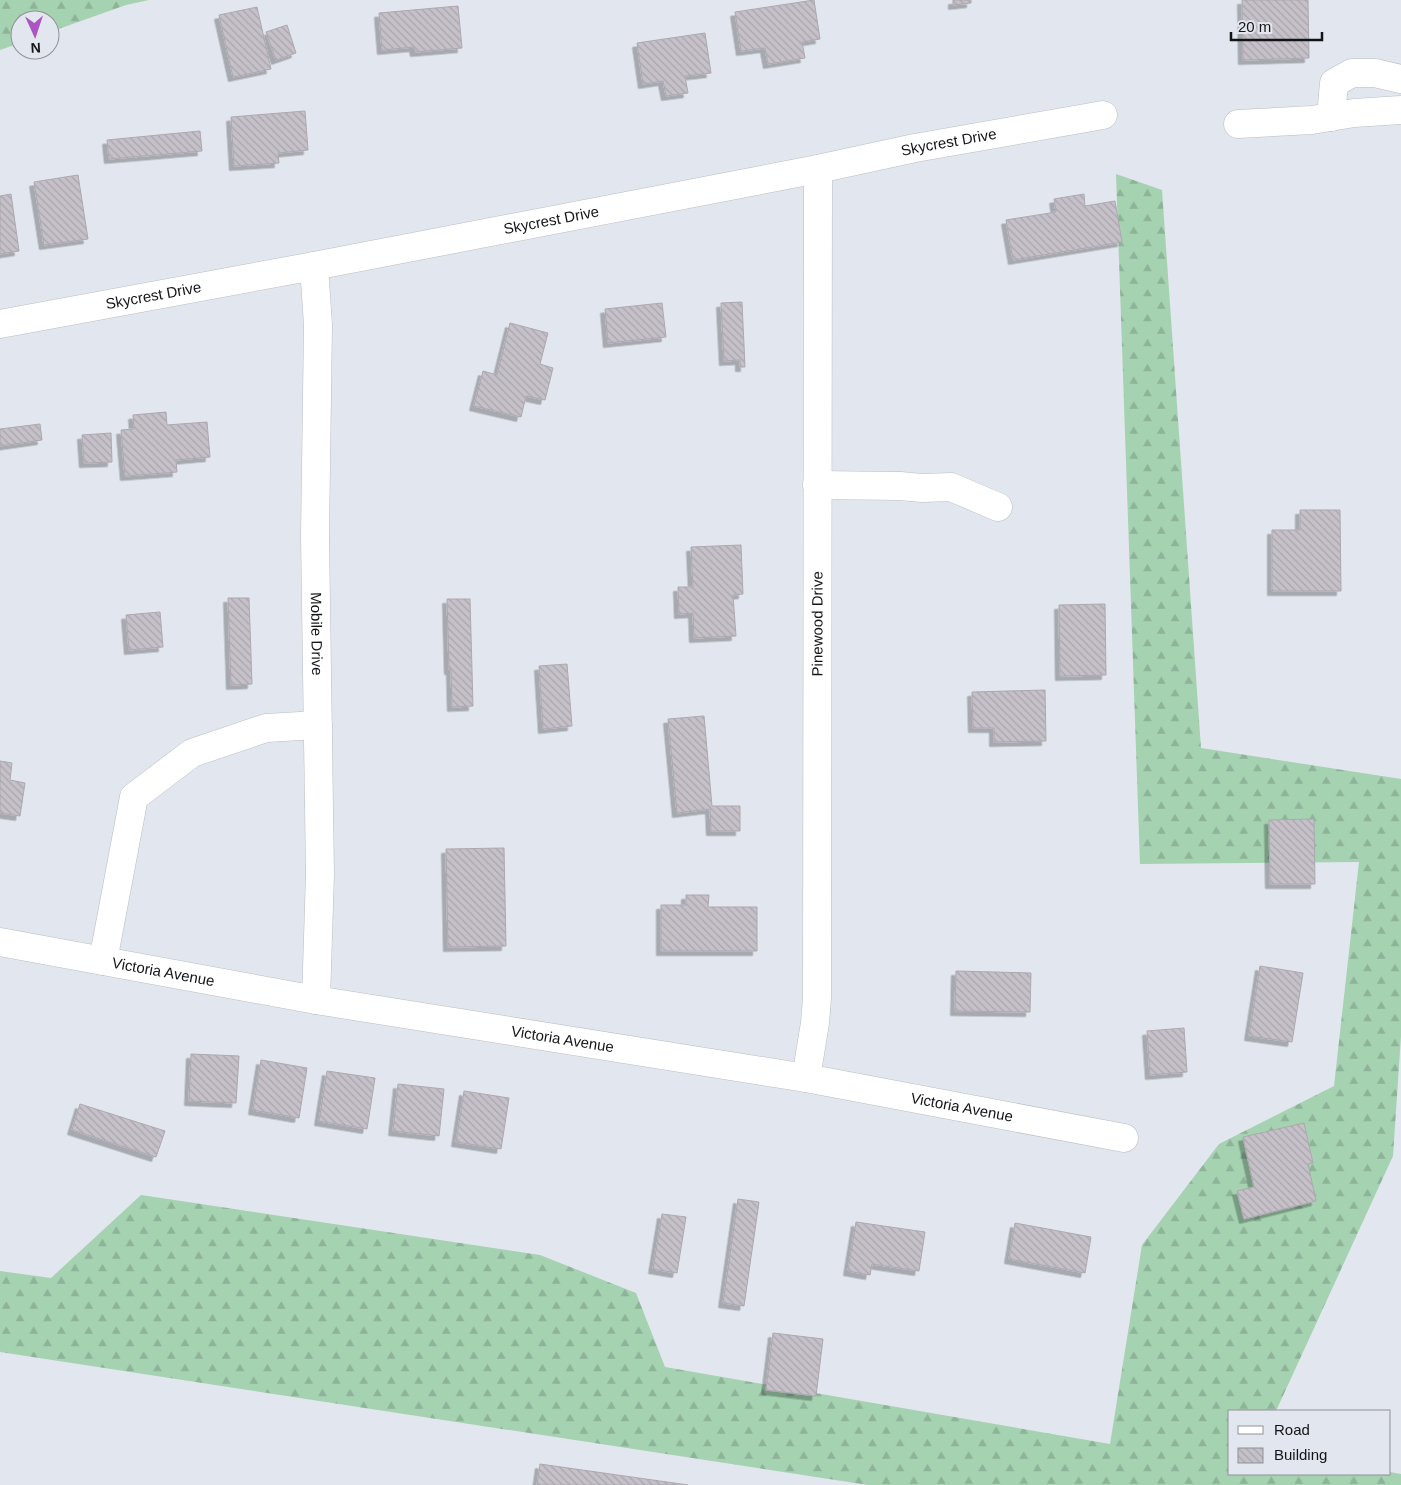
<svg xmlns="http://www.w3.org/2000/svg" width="1401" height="1485" viewBox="0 0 1401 1485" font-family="Arial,sans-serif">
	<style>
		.forest { fill: url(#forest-firs) }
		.building { fill: url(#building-back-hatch); stroke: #ada8b0; filter: url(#shadow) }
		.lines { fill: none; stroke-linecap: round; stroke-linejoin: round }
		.minor-casing { stroke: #babdc6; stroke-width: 29 }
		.minor { stroke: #fff; stroke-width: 28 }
		.labels { text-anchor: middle; stroke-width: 4; stroke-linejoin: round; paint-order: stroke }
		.street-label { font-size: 15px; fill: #131417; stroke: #e2e6ee }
	</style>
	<defs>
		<pattern id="forest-firs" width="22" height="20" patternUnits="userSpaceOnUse" patternTransform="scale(1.25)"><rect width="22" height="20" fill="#a5d2b1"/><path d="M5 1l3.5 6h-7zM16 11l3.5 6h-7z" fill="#8db398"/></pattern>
		<pattern id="building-back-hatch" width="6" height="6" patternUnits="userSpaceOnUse" patternTransform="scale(1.25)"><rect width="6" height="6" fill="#c6c1c9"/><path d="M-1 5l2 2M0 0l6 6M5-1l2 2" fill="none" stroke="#a9a5ac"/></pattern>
		<filter id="shadow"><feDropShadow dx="-4.5" dy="4.5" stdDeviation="0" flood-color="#0004"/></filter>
	</defs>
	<rect width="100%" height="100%" fill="#e2e6ee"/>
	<g class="forest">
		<polygon points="0,0 149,0 126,5 50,32 50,20 20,20 20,43 0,50"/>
		<polygon points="1116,174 1162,190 1201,748 1401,779 1401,1036 1393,1156 1276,1411 1230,1411 1230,1474 1390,1474 1390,1472 1401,1474 1401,1485 868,1485 0,1352 0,1271 51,1278 141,1195 540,1255 636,1293 665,1367 1110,1444 1142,1245 1219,1144 1334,1086 1359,862 1140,864"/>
	</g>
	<g class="building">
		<polygon points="814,0 820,39 802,42 805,58 768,64 765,48 741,51 735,12"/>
		<polygon points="953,0 971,0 971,3 953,5"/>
		<polygon points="1242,0 1308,0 1309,58 1243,60"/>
		<polygon points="458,6 462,48 415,52 414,47 382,50 379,13"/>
		<polygon points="257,7 271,69 233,77 219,15"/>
		<polygon points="287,25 296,53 276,60 266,32"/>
		<polygon points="705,33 711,73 685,76 688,93 666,96 663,81 643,84 637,43"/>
		<polygon points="305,111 308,150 278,153 279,163 234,166 231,117"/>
		<polygon points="200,131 202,151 109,159 107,140"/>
		<polygon points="78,175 88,239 44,245 34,182"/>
		<polygon points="11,194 19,251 0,254 0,196"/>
		<polygon points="1084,194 1085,206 1115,201 1122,242 1013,260 1006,220 1056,212 1054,199"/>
		<polygon points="742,302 745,367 740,367 740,360 724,361 721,303"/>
		<polygon points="662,303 666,337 608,343 605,309"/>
		<polygon points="510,323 548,333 540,364 553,368 545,400 526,396 521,417 474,406 483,371 497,375"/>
		<polygon points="166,412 167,425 207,422 210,457 176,460 177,472 125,476 121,430 134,429 133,415"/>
		<polygon points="40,424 42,440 0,446 0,429"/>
		<polygon points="111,433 112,462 84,463 82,435"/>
		<polygon points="1300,510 1340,510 1341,591 1272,591 1272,530 1300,530"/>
		<polygon points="741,545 743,594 733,595 736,636 694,638 693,613 679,614 678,587 693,587 691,547"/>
		<polygon points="228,598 249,598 252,684 231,685"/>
		<polygon points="447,599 470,599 473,706 452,707 451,670 449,670"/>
		<polygon points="1105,604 1106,675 1060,676 1059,605"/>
		<polygon points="160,612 163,647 129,650 126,615"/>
		<polygon points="567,664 572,726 543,729 539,666"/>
		<polygon points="1045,690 1046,741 994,742 994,728 973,728 972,692"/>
		<polygon points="704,716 712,806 740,806 740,831 711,831 710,809 677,813 668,719"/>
		<polygon points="0,761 12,763 10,780 25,783 20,816 0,813"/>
		<polygon points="1314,819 1315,884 1270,884 1269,820"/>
		<polygon points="504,848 506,946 448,947 446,849"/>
		<polygon points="686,895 709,895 708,907 757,907 757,951 661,951 661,905 686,905"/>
		<polygon points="1260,966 1303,973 1292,1042 1249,1036"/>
		<polygon points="956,971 1031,973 1030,1012 955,1011"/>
		<polygon points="1184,1028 1187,1072 1150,1075 1147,1031"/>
		<polygon points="191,1054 239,1056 236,1103 189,1101"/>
		<polygon points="261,1060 307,1068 299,1118 253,1110"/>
		<polygon points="327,1071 375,1078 367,1129 319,1121"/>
		<polygon points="398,1084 444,1089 439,1136 393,1131"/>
		<polygon points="464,1091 509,1098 501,1149 456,1142"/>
		<polygon points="80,1104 165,1131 156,1157 72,1130"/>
		<polygon points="1304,1123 1313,1163 1308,1164 1316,1201 1244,1219 1237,1191 1254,1187 1243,1137"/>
		<polygon points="738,1199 759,1202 744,1306 723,1303"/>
		<polygon points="662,1214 686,1217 677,1273 653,1269"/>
		<polygon points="856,1222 925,1232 919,1271 872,1264 870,1275 848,1271"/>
		<polygon points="1015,1223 1091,1237 1085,1273 1009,1259"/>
		<polygon points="773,1333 823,1339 816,1396 766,1390"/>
		<polygon points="540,1464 688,1485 537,1485"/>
	</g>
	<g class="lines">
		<defs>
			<g id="minor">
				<polyline points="1331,117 1334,83 1352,73 1375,73 1401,79"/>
				<polyline points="1238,124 1312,120 1354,113 1401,110"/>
				<path id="s1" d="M314 266 318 325 315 536 320 874 316 1000"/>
				<path id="s2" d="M0 324 314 266 818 169 915 148 1103 115"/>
				<polyline points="817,485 900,486 922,488 951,487 998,507"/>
				<path id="s3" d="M0 942 316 1000 806 1078 1124 1138"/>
				<polyline points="103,961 134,797 192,753 266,728 318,725"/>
				<path id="s4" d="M806 1078 815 1023 817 998 818 169"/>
			</g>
		</defs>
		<use href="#minor" class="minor-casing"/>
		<use href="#minor" class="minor"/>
	</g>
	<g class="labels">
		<g class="street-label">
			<text dy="5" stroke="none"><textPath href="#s2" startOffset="966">Skycrest Drive</textPath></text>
			<text dy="5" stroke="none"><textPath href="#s2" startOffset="561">Skycrest Drive</textPath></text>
			<text dy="5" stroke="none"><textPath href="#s2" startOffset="156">Skycrest Drive</textPath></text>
			<text dy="5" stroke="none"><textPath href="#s4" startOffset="455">Pinewood Drive</textPath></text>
			<text dy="5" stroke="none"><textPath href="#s1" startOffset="368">Mobile Drive</textPath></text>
			<text dy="5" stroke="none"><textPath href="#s3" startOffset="166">Victoria Avenue</textPath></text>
			<text dy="5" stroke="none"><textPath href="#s3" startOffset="571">Victoria Avenue</textPath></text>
			<text dy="5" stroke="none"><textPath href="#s3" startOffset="976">Victoria Avenue</textPath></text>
		</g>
	</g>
	<rect x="1228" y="1410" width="162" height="65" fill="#e2e6ee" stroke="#8f9298"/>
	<rect x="1238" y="1426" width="25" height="8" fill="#ffffff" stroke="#8f9298"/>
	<text x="1274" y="1435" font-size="15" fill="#131417">Road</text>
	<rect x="1238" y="1448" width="25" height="15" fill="url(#building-back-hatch)" stroke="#8f9298"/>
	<text x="1274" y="1460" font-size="15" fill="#131417">Building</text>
	<g transform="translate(35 35) rotate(177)"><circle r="24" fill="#e2e6ee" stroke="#8f9298"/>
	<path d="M0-4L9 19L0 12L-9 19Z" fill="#aa55c3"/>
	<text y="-8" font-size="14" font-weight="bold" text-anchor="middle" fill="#131417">N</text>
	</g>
	<path d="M1231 32v8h91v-8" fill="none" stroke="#131417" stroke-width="2.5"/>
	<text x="1238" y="32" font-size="15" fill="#131417" stroke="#e2e6ee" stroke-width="4" paint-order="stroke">20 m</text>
</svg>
